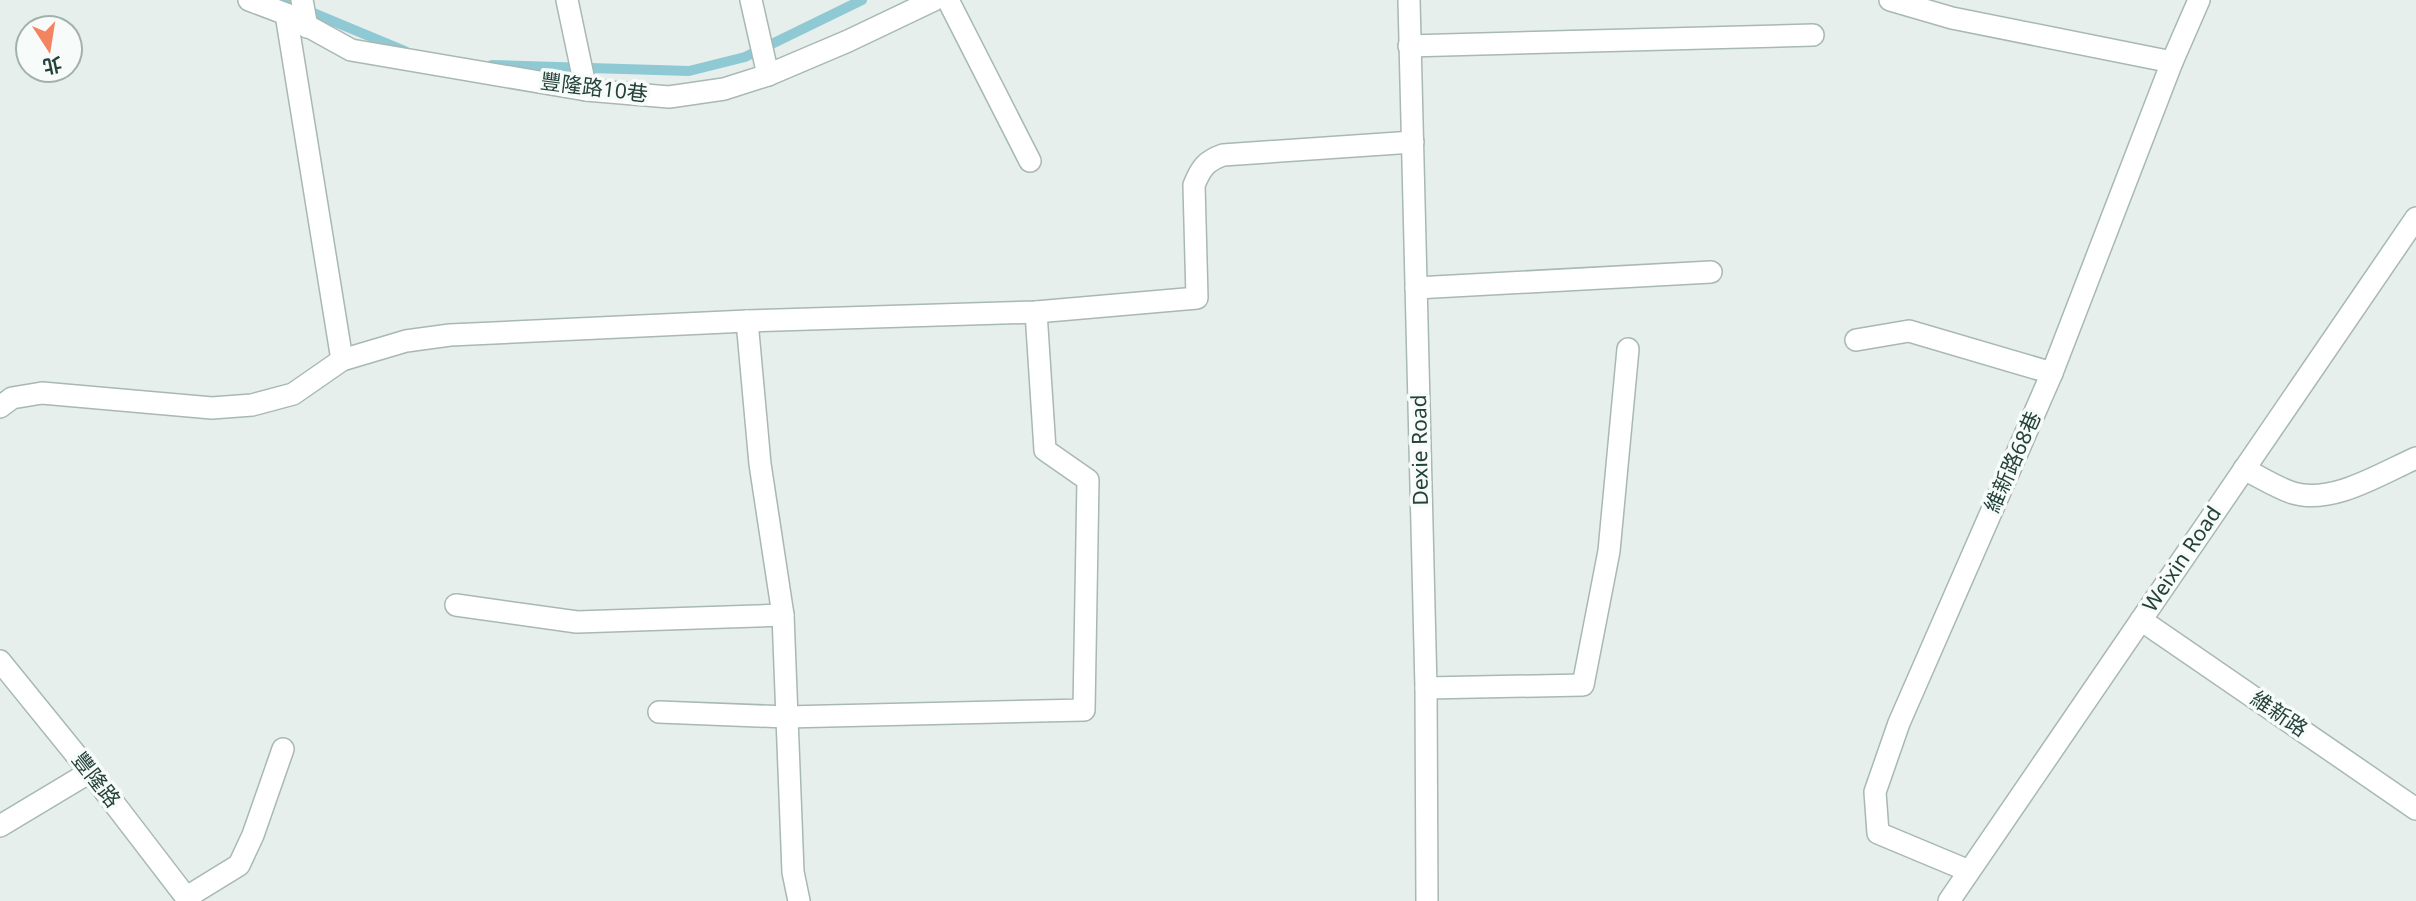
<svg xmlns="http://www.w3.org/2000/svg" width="2416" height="901" viewBox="0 0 2416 901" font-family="'Noto Sans','Noto Sans TC',sans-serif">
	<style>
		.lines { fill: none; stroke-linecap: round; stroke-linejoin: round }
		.stream { stroke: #8ec9d4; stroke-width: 10 }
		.minor-casing { stroke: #a8b8b2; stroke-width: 24 }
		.minor { stroke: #fff; stroke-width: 21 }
		.labels { text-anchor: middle; stroke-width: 7; stroke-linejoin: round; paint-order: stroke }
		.street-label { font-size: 21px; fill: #24423a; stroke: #f7fbf9 }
	</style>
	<rect width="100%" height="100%" fill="#e6efeb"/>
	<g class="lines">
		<g class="stream">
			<polyline points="282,0 405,51"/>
			<polyline points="492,65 689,71 745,57 862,0"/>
		</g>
		<defs>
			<g id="minor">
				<polyline points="249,0 286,14 351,50 586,90 669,97 724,89 768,75 848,41 934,0"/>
				<polyline points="302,0 307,27"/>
				<polyline points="567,0 586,90"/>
				<polyline points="751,0 768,75"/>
				<polyline points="948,0 1030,161"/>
				<polyline points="1409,0 1426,688 1427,901"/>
				<polyline points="1890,0 1952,18 2172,62"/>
				<polyline points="286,14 342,360"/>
				<polyline points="1409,46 1813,35"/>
				<polyline points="1416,288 1711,272"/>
				<polyline points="747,321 760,464 783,615 793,872 799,901"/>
				<polyline points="1856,340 1909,331 2052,373"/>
				<path d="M0 407 12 398 42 393 212 408 252 405 293 394 342 360 406 341 450 335 747 321 1036 312 1197 298 1194 185C1201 168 1206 161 1223 155L1413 142"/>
				<path d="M2244 469C2260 477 2277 488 2293 493 2332 505 2382 473 2416 458"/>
				<polyline points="456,605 577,622 783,615"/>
				<polyline points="2141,620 2416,809"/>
				<polyline points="0,661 90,772 189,901"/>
				<polyline points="1426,688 1583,685 1609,551 1628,349"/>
				<polyline points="659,712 786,717 1084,710 1088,480 1045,450 1036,312"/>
				<polyline points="0,826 90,772"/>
				<polyline points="1969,871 1878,833 1875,792 1899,723 2052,373 2172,62 2199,0"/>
				<polyline points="187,897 239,865 253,835 283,749"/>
				<polyline points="1949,901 2416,218"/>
			</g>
		</defs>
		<use href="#minor" class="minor-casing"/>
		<use href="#minor" class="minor"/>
	</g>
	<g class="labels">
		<g class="street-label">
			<text transform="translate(594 88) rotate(7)" y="7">豐隆路10巷</text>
			<text transform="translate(1420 450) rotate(-91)" y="7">Dexie Road</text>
			<text transform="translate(2013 462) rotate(-66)" y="7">維新路68巷</text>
			<text transform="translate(2182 559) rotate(-56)" y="7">Weixin Road</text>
			<text transform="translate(2279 714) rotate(34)" y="7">維新路</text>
			<text transform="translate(96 780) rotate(52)" y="7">豐隆路</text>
		</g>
	</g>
	<g transform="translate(49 49) rotate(168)"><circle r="33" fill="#f7fbf9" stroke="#a3b1ad" stroke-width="2"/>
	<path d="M0-5L12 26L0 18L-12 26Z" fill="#f4845f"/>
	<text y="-10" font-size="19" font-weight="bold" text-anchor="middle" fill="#24423a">北</text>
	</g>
</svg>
